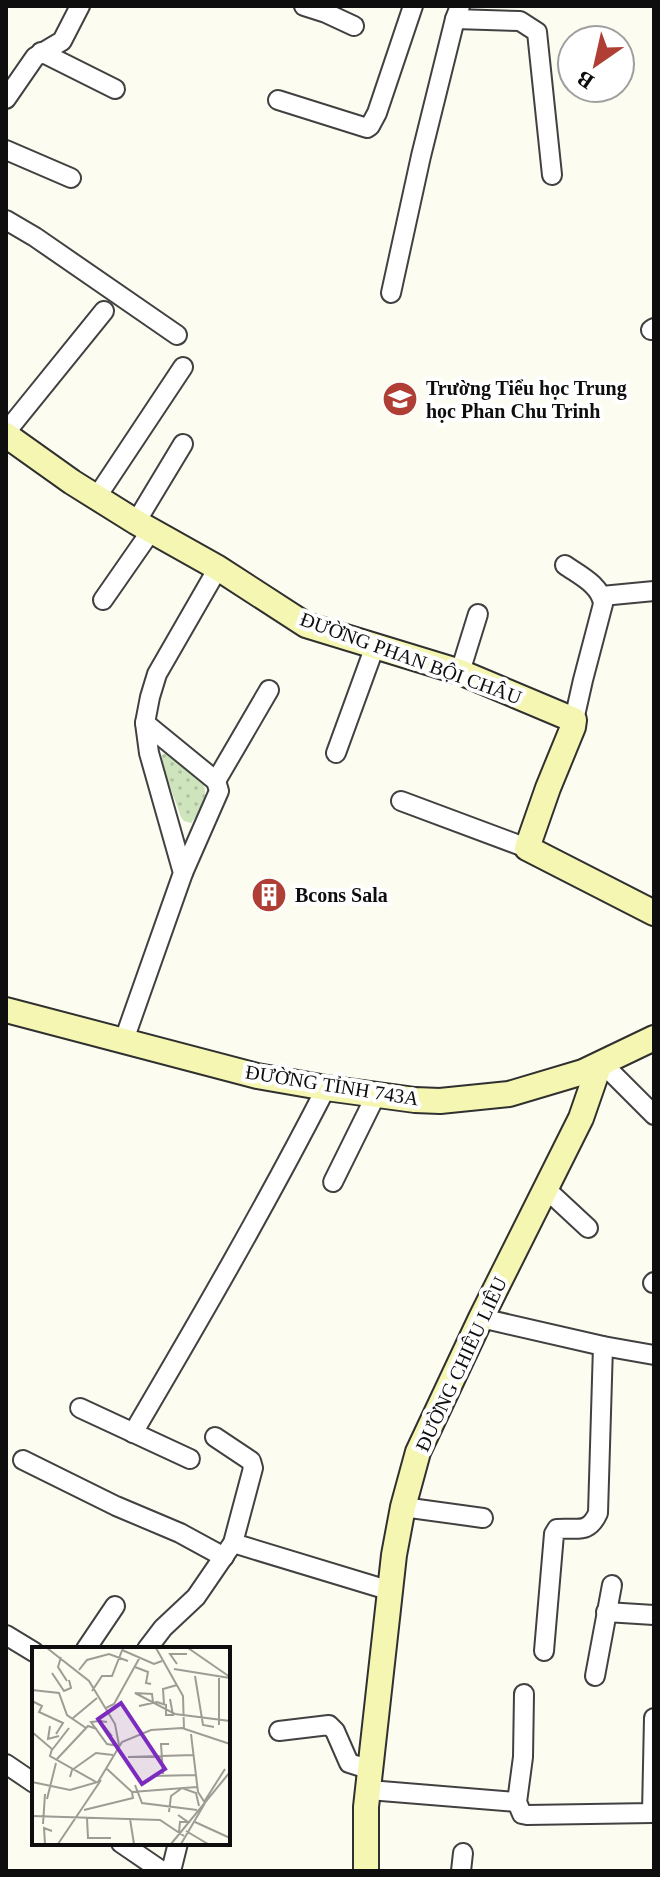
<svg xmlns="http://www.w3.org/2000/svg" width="660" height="1877" viewBox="0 0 660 1877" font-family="Georgia,serif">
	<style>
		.grass { fill: url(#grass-dots) }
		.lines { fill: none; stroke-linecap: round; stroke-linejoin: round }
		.street-casing { stroke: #414141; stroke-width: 22 }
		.secondary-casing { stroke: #303030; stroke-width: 28 }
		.street { stroke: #fff; stroke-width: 18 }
		.secondary { stroke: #f5f6b2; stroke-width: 24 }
		.labels { text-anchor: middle; stroke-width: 8; stroke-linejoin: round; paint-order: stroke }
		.poi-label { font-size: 20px; font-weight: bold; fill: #0e0e0e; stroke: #fff; text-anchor: start }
		.street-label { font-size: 20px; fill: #0e0e0e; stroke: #fff }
		.inset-road { fill: none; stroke: #9d9d96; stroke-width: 2 }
		.view { fill: #7b2cbf; fill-opacity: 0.15; stroke: #7b2cbf; stroke-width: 4 }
		.inset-edge { fill: none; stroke: #0e0e0e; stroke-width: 4 }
	</style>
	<defs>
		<pattern id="grass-dots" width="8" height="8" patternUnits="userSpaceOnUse" patternTransform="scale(2)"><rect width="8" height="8" fill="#cde4bd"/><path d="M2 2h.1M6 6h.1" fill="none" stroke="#afc2a1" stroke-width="1.8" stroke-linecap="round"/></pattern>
	</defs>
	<rect width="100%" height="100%" fill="#fdfcf0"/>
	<path class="grass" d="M166 753 171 754 203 782C209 796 200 812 191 823L184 821 181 817 161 761 162 755Z"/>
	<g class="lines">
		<defs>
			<g id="street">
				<polyline points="304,6 326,13 354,26"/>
				<polyline points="455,19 520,21 537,32 552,175"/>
				<polyline points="41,52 115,89"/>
				<polyline points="6,99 35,57 62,41 80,6"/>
				<polyline points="278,100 367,128 370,126 377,113 413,6"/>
				<polyline points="6,150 71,178"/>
				<polyline points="6,220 35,237 177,335"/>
				<polyline points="391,293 421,156 455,19 460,6"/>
				<polyline points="651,330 654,328"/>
				<polyline points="6,432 104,311"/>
				<polyline points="96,498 183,367"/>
				<polyline points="136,522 183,444"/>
				<path d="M565 565C579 575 601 585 603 604L583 680 574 720"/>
				<polyline points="602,596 654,591"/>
				<polyline points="103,600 151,531"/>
				<polyline points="460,672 478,614"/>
				<polyline points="145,723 216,781 219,791 183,873"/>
				<polyline points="336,753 375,646"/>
				<polyline points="216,781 269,690"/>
				<polyline points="401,801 527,848"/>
				<polyline points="124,1040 183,873 149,753 145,723 150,697 157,674 218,568"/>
				<polyline points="603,1064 654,1115"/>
				<polyline points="333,1182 376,1095"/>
				<polyline points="546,1189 588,1228"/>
				<polyline points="653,1283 654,1282"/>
				<path d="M481 1318 603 1346 598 1513C588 1535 577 1527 557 1529L554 1534 544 1651"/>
				<polyline points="603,1346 654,1355"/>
				<polyline points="80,1408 190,1459"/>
				<path d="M133 1433C200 1319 266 1205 326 1088"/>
				<polyline points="23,1460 116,1506 180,1533 224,1557"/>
				<polyline points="403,1507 483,1518"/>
				<polyline points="233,1543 391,1591"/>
				<polyline points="606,1612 654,1615"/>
				<polyline points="6,1635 34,1652"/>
				<polyline points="86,1649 115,1606"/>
				<polyline points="147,1649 163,1628 196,1597 233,1543 253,1468 251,1461 215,1437"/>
				<polyline points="595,1676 612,1585"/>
				<polyline points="524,1694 523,1757 517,1802 522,1814 527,1815 652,1813 654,1718"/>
				<polyline points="279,1731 329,1725 335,1731 349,1763 371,1770"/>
				<polyline points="6,1764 34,1783"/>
				<polyline points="369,1790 517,1802"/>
				<polyline points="121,1843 162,1871"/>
				<polyline points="171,1871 178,1843"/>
				<polyline points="461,1871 463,1853"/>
			</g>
			<g id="secondary">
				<polyline points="6,435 72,482 136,522 218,568 306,625 460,672 574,720 573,727 548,788 527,848 654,913"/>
				<polyline points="6,1010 257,1076 326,1088 415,1100 440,1101 509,1094 583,1072 654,1038"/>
				<polyline points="366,1871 366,1807 394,1555 403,1507 418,1452 481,1318 581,1118 599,1066"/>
			</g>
		</defs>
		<use href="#street" class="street-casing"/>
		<use href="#secondary" class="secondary-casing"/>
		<use href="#street" class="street"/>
		<use href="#secondary" class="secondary"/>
	</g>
	<defs>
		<symbol id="school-disc" viewBox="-11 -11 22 22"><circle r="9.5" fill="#af3e35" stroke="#fff"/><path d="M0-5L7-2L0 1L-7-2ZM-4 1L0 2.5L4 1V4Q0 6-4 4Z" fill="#fff"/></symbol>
		<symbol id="building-disc" viewBox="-11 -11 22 22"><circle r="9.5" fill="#af3e35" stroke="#fff"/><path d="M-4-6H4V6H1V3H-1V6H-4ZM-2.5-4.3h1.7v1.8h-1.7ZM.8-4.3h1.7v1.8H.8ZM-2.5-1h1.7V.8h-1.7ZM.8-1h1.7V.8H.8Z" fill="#fff"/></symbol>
	</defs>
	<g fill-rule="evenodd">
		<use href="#school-disc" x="380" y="379" width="40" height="40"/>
		<use href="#building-disc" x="249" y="875" width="40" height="40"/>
	</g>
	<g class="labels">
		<g class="poi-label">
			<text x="426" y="395">Trường Tiểu học Trung<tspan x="426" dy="23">học Phan Chu Trinh</tspan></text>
			<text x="295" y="902">Bcons Sala</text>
		</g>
		<g class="street-label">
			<text transform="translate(411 658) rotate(20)" y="7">ĐƯỜNG PHAN BỘI CHÂU</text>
			<text transform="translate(332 1085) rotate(9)" y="7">ĐƯỜNG TỈNH 743A</text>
			<text transform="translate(461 1364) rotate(-65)" y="7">ĐƯỜNG CHIÊU LIÊU</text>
		</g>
	</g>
	<g transform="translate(32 1647)">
		<rect width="198" height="198" fill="#fdfcf0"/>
		<path class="inset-road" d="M15 1 57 34 83 77 87 98M124 1 151 49 152 82M156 1 198 30M90 3 122 17 130 14M29 10 26 20 35 34M145 17 138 7H155M103 20 116 25 114 36 119 37M142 22 198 31M47 23 55 13 77 7 96 14M20 26 32 44 39 41 37 33M163 29 171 78 182 80M187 31V78M0 43 27 46 35 68 54 81M60 44 70 29H80L91 1M0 54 10 59 7 65 31 76 24 87M121 55 120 47 103 46 143 67 198 74M132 57 131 42 145 38M107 59 125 55 134 58V68H141L138 52M74 61 82 57 108 10M41 71 65 51M68 74 59 75 75 97 87 99M75 75 68 74 80 89M18 79 16 92 27 89M0 85 20 102 18 109 64 135M159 87 166 145 173 156M20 103 37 81M96 110 162 108M25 112 56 79 65 82M75 122 100 145 165 140M131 127 129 97H137M120 129 164 128M38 130 40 123 64 106 81 108M0 135 38 143 66 135 90 95 119 83 150 81 198 97M103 138 110 156 165 163M15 152 24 116M172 155 193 122M52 163 101 151 100 145M137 165 139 149 150 141 164 146 167 159M146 168 156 175H148L147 185M0 169 128 173 152 189M55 171 56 191H79M98 172 102 197M163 175 198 191M11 177 13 147M154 184 176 197M13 197 12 181 20 184M26 197 69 133M139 197 198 125M149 197 173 156"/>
		<path class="view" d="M89 56 133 122 110 137 66 72Z"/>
		<rect width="198" height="198" class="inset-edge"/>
	</g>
	<rect width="660" height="1877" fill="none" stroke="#0e0e0e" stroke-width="16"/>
	<g transform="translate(596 64) rotate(214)"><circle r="38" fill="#ffffff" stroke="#9f9f9f" stroke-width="2"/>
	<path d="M0-6L14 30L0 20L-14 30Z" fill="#af3e35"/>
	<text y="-12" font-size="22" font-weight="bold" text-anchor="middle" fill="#0e0e0e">B</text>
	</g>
</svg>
